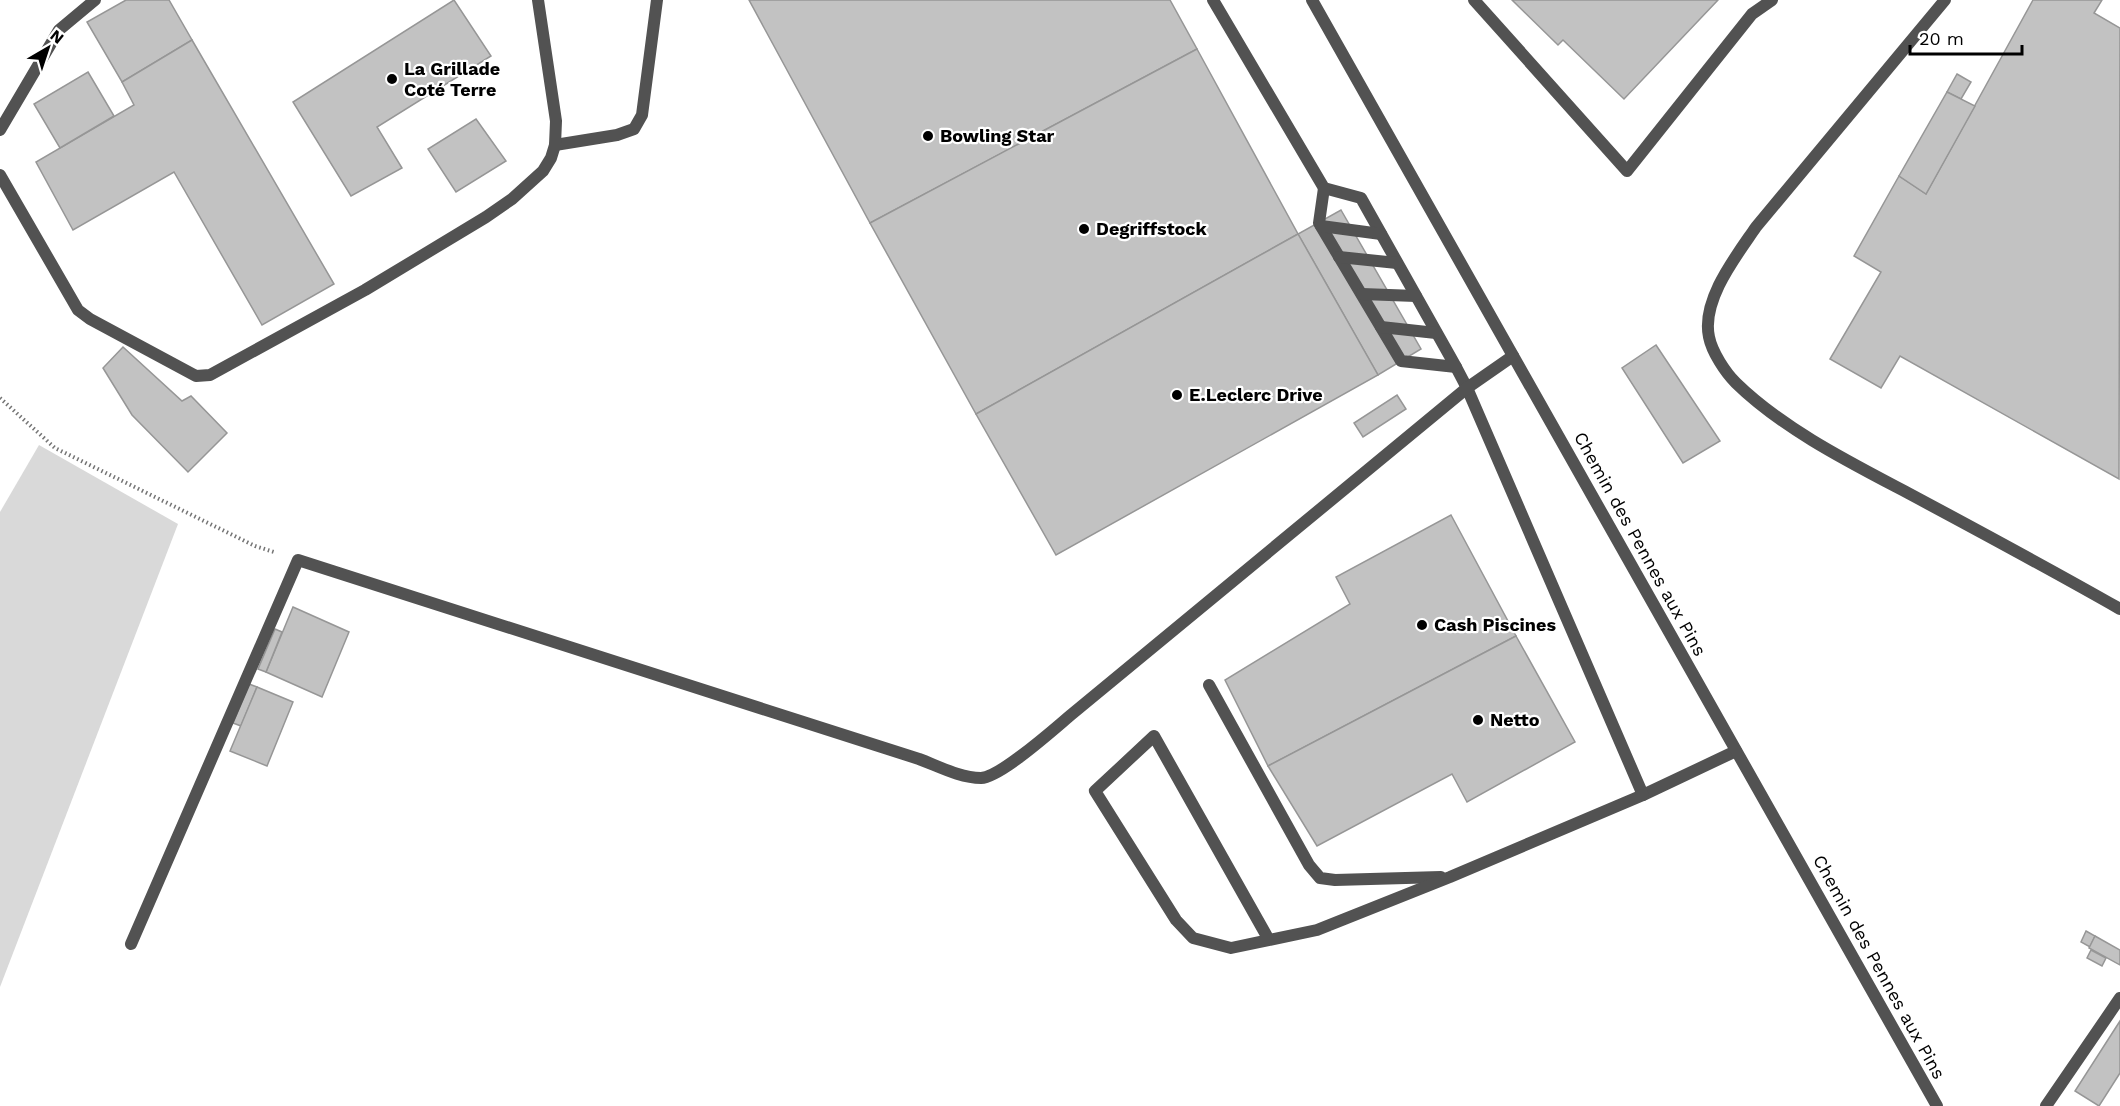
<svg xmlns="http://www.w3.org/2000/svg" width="2120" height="1106" viewBox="0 0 2120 1106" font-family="'Work Sans',sans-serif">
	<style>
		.green { fill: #d9d9d9 }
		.building { fill: #c2c2c2; stroke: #969696; stroke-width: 1.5 }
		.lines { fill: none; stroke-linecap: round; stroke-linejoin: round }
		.path { stroke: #747474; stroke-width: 4; stroke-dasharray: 1.5 3; stroke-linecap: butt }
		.lane { stroke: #525252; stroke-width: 12 }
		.street { stroke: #525252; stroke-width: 12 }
		.poi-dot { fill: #000; stroke: #fff; stroke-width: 2 }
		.labels { text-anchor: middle; stroke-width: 4.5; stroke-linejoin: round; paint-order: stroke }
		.poi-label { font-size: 18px; font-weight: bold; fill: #000; stroke: #fff; text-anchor: start }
		.street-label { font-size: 18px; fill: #000; stroke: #fff }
	</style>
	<rect width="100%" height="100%" fill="#fff"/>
	<polygon class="green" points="39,445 178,524 0,987 0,512"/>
	<g class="building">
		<polygon points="126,0 169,0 192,40 122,82 87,22"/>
		<polygon points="454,0 491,56 377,127 402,168 351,196 293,102"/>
		<polygon points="749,0 1170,0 1197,49 870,223"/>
		<polygon points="1512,0 1718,0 1624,99 1563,40 1558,45"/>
		<polygon points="2033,0 2102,0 2094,13 2120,28 2119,479 1900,356 1881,388 1830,359 1881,272 1854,256 1899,176 1926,194"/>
		<polygon points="192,40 334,284 262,325 174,172 73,230 36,162 134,105 122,82"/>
		<polygon points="1197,49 1298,234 976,414 870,223"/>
		<polygon points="88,72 114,116 60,148 34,104"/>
		<polygon points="1957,74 1971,82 1961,99 1947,92"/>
		<polygon points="1947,92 1975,106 1926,194 1899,176"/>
		<polygon points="476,119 506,161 456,192 428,149"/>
		<polygon points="1341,210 1421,349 1378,375 1298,234"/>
		<polygon points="1298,234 1378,375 1056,555 976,414"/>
		<polygon points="1656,345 1720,441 1683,463 1622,368"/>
		<polygon points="123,347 182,401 191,396 227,433 188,472 132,415 103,368"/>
		<polygon points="1397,395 1406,409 1363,437 1354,423"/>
		<polygon points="1451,515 1516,636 1268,766 1225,680 1350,604 1336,577"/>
		<polygon points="293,607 349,632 322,697 266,672"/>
		<polygon points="275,629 282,632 266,672 258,669"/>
		<polygon points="1516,636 1575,742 1467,802 1452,774 1317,846 1268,766"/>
		<polygon points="249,684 257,687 241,726 233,723"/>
		<polygon points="257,687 293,702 267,766 230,751"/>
		<polygon points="2086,931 2095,936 2090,947 2081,942"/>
		<polygon points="2095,936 2120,950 2120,965 2089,948"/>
		<polygon points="2091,950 2106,958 2102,966 2087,958"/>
		<polygon points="2120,1021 2120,1073 2099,1106 2075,1091"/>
	</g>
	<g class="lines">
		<polyline class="path" points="0,398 55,448 255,546 274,552"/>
		<g class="lane">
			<polyline points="1213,0 1324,188 1361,198 1456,367 1467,388 1643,795 1736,751"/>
			<polyline points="1474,0 1627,171 1752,14 1772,0"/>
			<path d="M1945 0 1756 227C1737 255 1701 300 1709 337 1712 352 1725 372 1736 383 1783 429 1851 463 1908 493 1979 531 2050 569 2120 609"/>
			<polyline points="0,130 59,30 95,0"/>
			<polyline points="555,145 617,135 634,129 642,115 657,0"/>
			<polyline points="0,175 78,310 90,319 196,376 210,375 365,290 486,217 512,199 543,171 551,158 555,145 556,121 538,0"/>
			<polyline points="1324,188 1319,223 1401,361 1456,367"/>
			<polyline points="1321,226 1381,234"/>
			<polyline points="1339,257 1397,263"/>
			<polyline points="1362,294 1416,296"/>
			<polyline points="1381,327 1436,333"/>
			<polyline points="1209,685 1309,865 1320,878 1335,880 1441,877"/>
			<polyline points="1269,940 1154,736 1095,791 1176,920 1193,938 1231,948 1317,930 1450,877 1643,795"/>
			<path d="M131 944 298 560 919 759C938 766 960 778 981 778 1001 777 1054 729 1072 714L1467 388 1513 356"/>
			<polyline points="2046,1106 2120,998"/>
		</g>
		<polyline class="street" points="1312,0 1937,1106"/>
	</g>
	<g class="poi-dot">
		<circle cx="392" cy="79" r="6"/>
		<circle cx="928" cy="136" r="6"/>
		<circle cx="1084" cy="229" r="6"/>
		<circle cx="1177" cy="395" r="6"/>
		<circle cx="1422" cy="625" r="6"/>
		<circle cx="1478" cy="720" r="6"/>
	</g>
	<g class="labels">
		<g class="poi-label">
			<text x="404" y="75">La Grillade<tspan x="404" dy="21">Coté Terre</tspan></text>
			<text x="940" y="142">Bowling Star</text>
			<text x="1096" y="235">Degriffstock</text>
			<text x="1189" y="401">E.Leclerc Drive</text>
			<text x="1434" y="631">Cash Piscines</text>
			<text x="1490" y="726">Netto</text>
		</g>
		<g class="street-label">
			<text transform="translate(1640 544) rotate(61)" y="6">Chemin des Pennes aux Pins</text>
			<text transform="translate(1879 967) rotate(61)" y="6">Chemin des Pennes aux Pins</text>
		</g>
	</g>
	<g transform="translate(48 48) rotate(39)" stroke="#ffffff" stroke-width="4.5" paint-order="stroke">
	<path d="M0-4.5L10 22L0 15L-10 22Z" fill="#000000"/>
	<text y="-9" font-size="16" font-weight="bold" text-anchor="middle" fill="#000000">N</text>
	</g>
	<path d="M1910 45v9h112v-9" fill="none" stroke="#000000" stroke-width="3"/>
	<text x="1919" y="45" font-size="18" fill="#000000" stroke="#ffffff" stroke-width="4.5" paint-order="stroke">20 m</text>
</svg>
